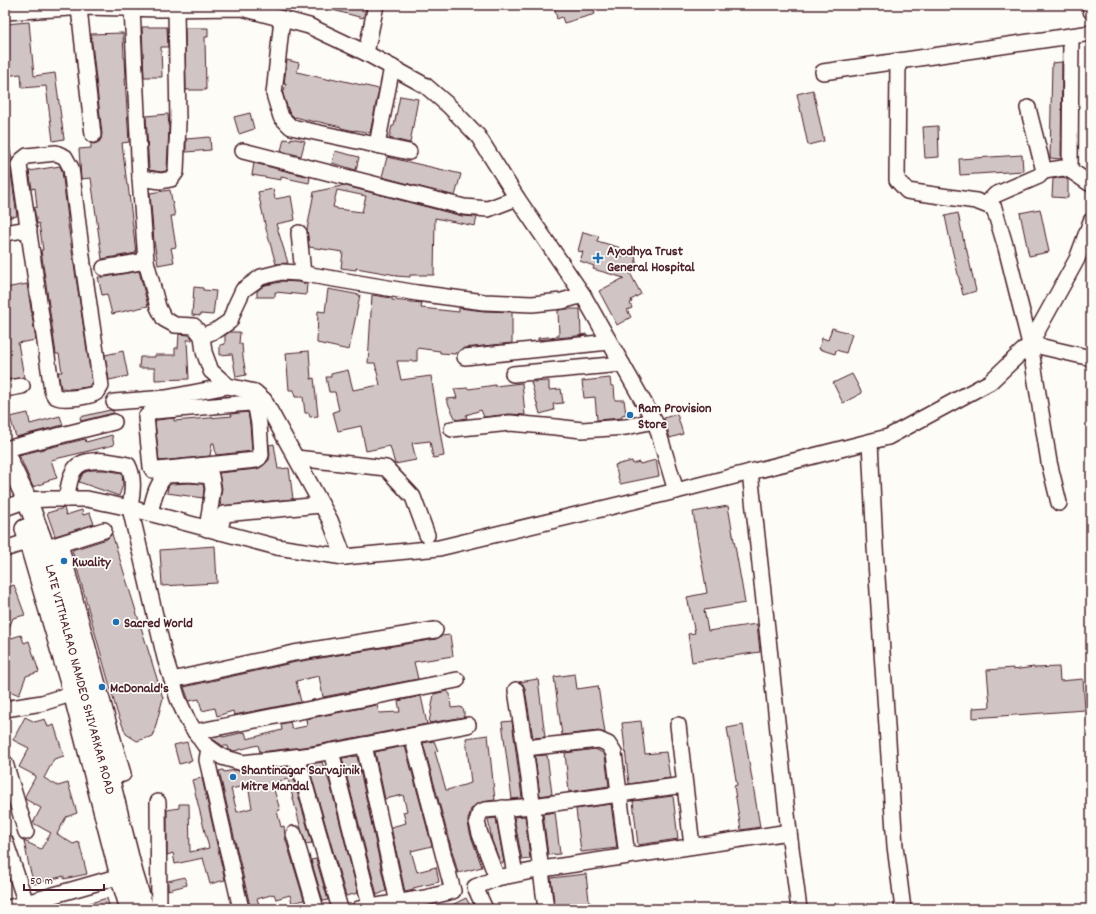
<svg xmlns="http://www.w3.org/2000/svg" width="1096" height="914" viewBox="0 0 1096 914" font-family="Dekko,sans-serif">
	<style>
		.building { fill: #d0c5c4; stroke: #4a1f2b; fill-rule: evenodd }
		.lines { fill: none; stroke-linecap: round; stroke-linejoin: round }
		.minor-casing { stroke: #4a1f2b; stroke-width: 18 }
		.major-casing { stroke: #4a1f2b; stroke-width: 22 }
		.minor { stroke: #fdfcf7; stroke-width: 15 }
		.major { stroke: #fdfcf7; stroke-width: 19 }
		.poi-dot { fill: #1f6fb2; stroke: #fdfcf7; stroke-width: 1.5 }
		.labels { text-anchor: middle; stroke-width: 3.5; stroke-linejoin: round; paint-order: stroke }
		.poi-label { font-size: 14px; font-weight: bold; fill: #4a1f2b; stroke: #fdfcf7; text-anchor: start }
		.street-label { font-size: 14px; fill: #4a1f2b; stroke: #fdfcf7 }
	</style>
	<rect width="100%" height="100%" fill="#fdfcf7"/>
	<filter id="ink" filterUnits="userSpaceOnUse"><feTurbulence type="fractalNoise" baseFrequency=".025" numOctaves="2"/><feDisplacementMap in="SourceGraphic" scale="8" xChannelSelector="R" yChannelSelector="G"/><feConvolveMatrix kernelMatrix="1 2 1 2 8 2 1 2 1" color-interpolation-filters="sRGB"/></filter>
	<g filter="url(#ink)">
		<g class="building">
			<polygon points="326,5 367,5 363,18 325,8"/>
			<polygon points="554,5 592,5 595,14 564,23 562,17 557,19"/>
			<polygon points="29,22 34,76 55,73 64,139 53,141 46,86 22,88 21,74 5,76 5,24"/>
			<polygon points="142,27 167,27 168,47 161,47 162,77 144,77"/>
			<polygon points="185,28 208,28 208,37 205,37 206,90 186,90"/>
			<polygon points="123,33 124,58 125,58 126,78 125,78 129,142 122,143 127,185 128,185 136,253 102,259 91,178 81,179 79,149 91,148 91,143 94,144 99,142 101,139 102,134 91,34"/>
			<polygon points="287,60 299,63 297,72 331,80 331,78 379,89 370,133 355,130 355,131 341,128 341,127 315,121 315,122 295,117 295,118 289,112 283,94 286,84 284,84"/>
			<polygon points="1062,62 1061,159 1050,158 1052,63"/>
			<polygon points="813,90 824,141 808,145 797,94"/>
			<polygon points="400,96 418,99 410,143 389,138 392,126 394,126"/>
			<polygon points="250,113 254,129 239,134 234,117"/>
			<polygon points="168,114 169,128 167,169 166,171 161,172 149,170 146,116"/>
			<polygon points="938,126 939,157 925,158 923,127"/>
			<polygon points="210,137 211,150 186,152 186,139"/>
			<polygon points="291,138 305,141 301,156 281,151 284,139 291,140"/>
			<polygon points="5,145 9,145 12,159 10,166 17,216 5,218"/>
			<polygon points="335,151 359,157 356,170 332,163"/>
			<polygon points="1022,155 1023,171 960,175 959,159"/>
			<polygon points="387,157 461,174 455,196 382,177"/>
			<polygon points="254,163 310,177 309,183 281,177 281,180 252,175"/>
			<polygon points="60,166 62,171 68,218 67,218 92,383 90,384 90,386 87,387 71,389 61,388 58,372 62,372 59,354 56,354 41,250 43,250 39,223 37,224 34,208 37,207 35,188 32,189 29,171"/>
			<polygon points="1062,177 1068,180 1068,198 1052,197 1053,179"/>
			<path d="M342 185 462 216 477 217 475 226 435 218 434 275H410V277L396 276V275L356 268V270L341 268 343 252 309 247 307 230 314 192 341 186ZM337 190 366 196 362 212 337 209V208L333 207Z"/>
			<polygon points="273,189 275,199 291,196 295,220 276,224 288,263 276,264 266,229 258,192"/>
			<polygon points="170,190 175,216 171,216 176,247 171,248 174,262 158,265 154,241 150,193"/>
			<polygon points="1040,209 1049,252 1029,256 1020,213"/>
			<polygon points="958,213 965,248 966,247 976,291 963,295 951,245 945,216"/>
			<polygon points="583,232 599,236 597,241 621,248 619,257 635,255 637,269 629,271 641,294 631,300 632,302 630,303 632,308 627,310 631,317 617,325 599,291 624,278 593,269 594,266 580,261 583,252 578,251"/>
			<polygon points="139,271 148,306 112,314 107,294 102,295 98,277 105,277"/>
			<polygon points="281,281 298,282 307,284 306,295 275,292 275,297 257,297 257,291 265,285 281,282"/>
			<polygon points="27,284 36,340 18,343 24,377 5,380 5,288"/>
			<polygon points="194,287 203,288 203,290 216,291 213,315 200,314 200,316 192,315"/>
			<polygon points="328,289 360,295 349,350 317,343 318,311 325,312"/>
			<polygon points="372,295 392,298 392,300 422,303 421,308 459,312 459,308 484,311 512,312 512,343 464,348 460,350 457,353 455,353 455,354 440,353 440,351 417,348 417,361 397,361 401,380 431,376 444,456 433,458 430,441 412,443 416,460 395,464 390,446 366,451 361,426 338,431 333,412 339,410 335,392 329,392 326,377 331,377 331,374 348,370 353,390 380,385 375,363 368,363"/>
			<polygon points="566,309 580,309 581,335 586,334 586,335 538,340 538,338 559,336 558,310"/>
			<polygon points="832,328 852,334 846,353 836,350 835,354 819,349 822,338 828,340"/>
			<polygon points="230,332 240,332 239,344 242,344 243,357 246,375 236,377 232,354 220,355 220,345 225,344 225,335"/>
			<polygon points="179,334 189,335 192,338 192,340 187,340 189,379 155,380 155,368 139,368 140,357 155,357 155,355 175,355 175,348 178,348"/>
			<polygon points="123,351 128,376 109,380 105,355"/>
			<polygon points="309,351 311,379 314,378 318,416 310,417 309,413 305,413 303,397 295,397 294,390 289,390 286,353"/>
			<polygon points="852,374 862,393 843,403 833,383"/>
			<polygon points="610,378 611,386 614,386 615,400 624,400 626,414 622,415 622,418 597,420 595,397 584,398 582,381"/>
			<polygon points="549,381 549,390 561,389 563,403 553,404 554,410 540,414 531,382"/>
			<polygon points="522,383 525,415 509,414 484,417 481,410 466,415 467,418 456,420 446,399 457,398 454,389 468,388 469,389 495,385 495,386"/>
			<polygon points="110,410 113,411 114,413 81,421 80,417"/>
			<polygon points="248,412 250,425 252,451 216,455 214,443 212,443 210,456 159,461 155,421 157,420 174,418 174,421 232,416 231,414"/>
			<polygon points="28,413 30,424 60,416 63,425 16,437 10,417"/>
			<polygon points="677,414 683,434 670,438 664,418"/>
			<polygon points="112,435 114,445 51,460 57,478 43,482 44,483 33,487 19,455 85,439 86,442"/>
			<polygon points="274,444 278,469 289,468 293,499 221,506 220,501 222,488 219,473 257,469 261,467 266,463 269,460 270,454 269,445"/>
			<polygon points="656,460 659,476 620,484 615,465 632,461 633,464 639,462 640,464"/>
			<polygon points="91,470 105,470 122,473 123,485 119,496 79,482 83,473"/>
			<polygon points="189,483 203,484 204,489 203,498 167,493 168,487 170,484"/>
			<polygon points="728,506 745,603 704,610 708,631 757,624 760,652 692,662 688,634 695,633 687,597 707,593 693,512"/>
			<polygon points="64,508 66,515 82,510 83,515 90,513 94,524 55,536 47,513"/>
			<polygon points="112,534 163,698 153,736 137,741 126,734 117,712 72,550 107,539"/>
			<polygon points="215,546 217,583 162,586 160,550"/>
			<polygon points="14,585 25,615 13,618 6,636 5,635 5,588"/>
			<polygon points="21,635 24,643 29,641 39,672 26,676 19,695 5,689 5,640"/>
			<polygon points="450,635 453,656 414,662 418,679 323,697 319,676 296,681 301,702 234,715 233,711 217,716 215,708 202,711 199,699 189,701 184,687 296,662 436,639 441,636"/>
			<polygon points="1034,667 1034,668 1059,667 1060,681 1083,679 1085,710 973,718 973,708 990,707 987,670 1013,668 1013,670"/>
			<polygon points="575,674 577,689 598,686 605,733 598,731 562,735 554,677"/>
			<polygon points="538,679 545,737 533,738 525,689 523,684 519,682"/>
			<polygon points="447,691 450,694 451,708 461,707 464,711 464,717 429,723 434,694"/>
			<polygon points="421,696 427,724 311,746 260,752 258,745 234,751 229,750 228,746 223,746 211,738 222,736 223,737 245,732 247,739 282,730 281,724 290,722 292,729 307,726 306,719 377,705 379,713 400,712 398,701"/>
			<polygon points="25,717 35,722 45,719 48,727 54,725 64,756 54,759 44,778 58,786 68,783 77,813 66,817 57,834 73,844 79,842 87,874 64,879 64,876 34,884 29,866 24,841 41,849 51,833 33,823 41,808 25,799 25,796 36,776 19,767 29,748 13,740"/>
			<polygon points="512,721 522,798 512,799 502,722"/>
			<polygon points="641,721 645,754 666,752 670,778 629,784 622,723"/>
			<polygon points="743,725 760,827 741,830 734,786 737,785 727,728"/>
			<polygon points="488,735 495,800 482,802 474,806 471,809 468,820 468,824 471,836 482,867 458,873 423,743 434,741 438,751 435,752 446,790 447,790 471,783 466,738"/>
			<polygon points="187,742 192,761 179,764 174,745"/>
			<polygon points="405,746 432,846 411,851 417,872 436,867 439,882 413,888 414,890 405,892 391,827 406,823 403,812 407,811 403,795 385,799 375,752"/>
			<polygon points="595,749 603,753 605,756 609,786 569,792 565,753"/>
			<polygon points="547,755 552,794 540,796 535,756"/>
			<polygon points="357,756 386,891 377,895 342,758"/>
			<polygon points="322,762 330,784 359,897 358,893 346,896 308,764"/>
			<path d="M290 767 312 843 306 844 301 829 288 779 272 783 280 810 277 811 281 827 284 826 285 837 304 900 292 903 290 895 276 899 274 894 257 899 259 904 250 906 219 771 223 770 224 772 235 770 244 772ZM248 785 252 808 237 812 231 789Z"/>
			<polygon points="202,778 225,880 210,884 203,858 175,864 173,853 167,855 167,810 179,808 179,804 189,804 190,852 209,848 192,780"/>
			<polygon points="673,796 678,839 638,845 633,801"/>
			<polygon points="611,804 617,848 581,852 576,809"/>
			<polygon points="555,812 560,854 548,855 543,814"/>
			<polygon points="525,816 530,859 522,860 514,817"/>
			<polygon points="496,818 504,863 502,863 500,862 492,841 488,819"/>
			<polygon points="316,859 328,900 323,901 311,860"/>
			<polygon points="586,874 590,909 555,909 551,878"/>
			<polygon points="185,877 187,885 168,890 168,881"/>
			<polygon points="107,898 110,909 77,909 77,907"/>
			<polygon points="466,898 472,909 444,909"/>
		</g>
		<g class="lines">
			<defs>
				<g id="minor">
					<polyline points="1090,5 1091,11"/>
					<polyline points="79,8 93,135"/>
					<polyline points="132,8 140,178 146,261 158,307 164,319 175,325 194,326 202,336 204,352 211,371 228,386 255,392 264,400 330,520 344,557"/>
					<polyline points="5,12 87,7 160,9 242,8 309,26 366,53 426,86 449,106 478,136 517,198 583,295 656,424 676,491"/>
					<polyline points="282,19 274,94 281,117 291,127 409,152"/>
					<polyline points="366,53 376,5"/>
					<polyline points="898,61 897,180 907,191 976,201 994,208 1006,248 1030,344 1049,462 1059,503"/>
					<polyline points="823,72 1091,33"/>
					<polyline points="377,145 392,67"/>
					<polyline points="243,151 464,207 488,209 517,198"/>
					<path d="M56 153 65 157 71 168 83 264 101 386C100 388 99 390 97 392 92 397 64 400 57 397 53 396 53 393 52 390L19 165 22 160 27 156Z"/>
					<polyline points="1070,170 1071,36"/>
					<polyline points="1044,171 1063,168 1070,170 1089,183"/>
					<polyline points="140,178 161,181 171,179 176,172 178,122 176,9"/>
					<polyline points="987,205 991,199 995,195 1039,176 1044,171 1028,108"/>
					<polyline points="5,233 29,229"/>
					<polyline points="299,233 303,274"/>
					<polyline points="104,268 146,261"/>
					<polyline points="202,336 217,330 230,321 235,307 243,290 261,277 281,272 299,273 417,293 484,302 532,304 562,301 583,295"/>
					<polyline points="1030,344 1091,358"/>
					<polyline points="465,357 609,342"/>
					<polyline points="513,374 622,364"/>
					<polyline points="5,389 22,386"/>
					<polyline points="114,402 166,398 228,386"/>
					<polyline points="250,403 256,407 259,424 261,455 259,458 256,460 158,470 153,470 151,467 146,417 149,414 154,411 250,403 264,400"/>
					<polyline points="452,429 510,423 556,427 582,430 626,427 654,421"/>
					<polyline points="870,442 875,547 895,846 903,909"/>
					<polyline points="5,449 114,422"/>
					<polyline points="296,458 386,468 413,497 427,535"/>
					<polyline points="750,472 789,832 799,909"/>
					<path d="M66 499C68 491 69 480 73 472 81 454 113 462 128 465 135 479 132 493 130 508L165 658 178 699 188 721 203 743 222 757 243 763 312 755 468 725"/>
					<polyline points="5,508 27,500 49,499 87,499 130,508 277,547 344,557 439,548 676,491 888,437 990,382 1030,344 1077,259 1091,221"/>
					<path d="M150 513C154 498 155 487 166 475L189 474 211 476 213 489 207 529"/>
					<polyline points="219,532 224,514 321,505"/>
					<polyline points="60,544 107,718 123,774 109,777"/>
					<polyline points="50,547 104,530"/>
					<polyline points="5,549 29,541"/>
					<polyline points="172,680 294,653 435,630"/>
					<polyline points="516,690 525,748 546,909"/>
					<polyline points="5,709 42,703 84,690"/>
					<polyline points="678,725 692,846"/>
					<polyline points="195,732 457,680"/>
					<polyline points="364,745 398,903"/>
					<polyline points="209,748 207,760 241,909"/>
					<polyline points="525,748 599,740 608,744 614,753 627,856"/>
					<polyline points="331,751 371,909"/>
					<polyline points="297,757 340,909"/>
					<polyline points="5,763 26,832"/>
					<polyline points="158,802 159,909"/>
					<polyline points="503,808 515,874"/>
					<polyline points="294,834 316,909"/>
					<polyline points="5,841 26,903"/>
					<polyline points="497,878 480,834 477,822 480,812 485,810 533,806 684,785"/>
					<polyline points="5,909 131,873"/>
					<polyline points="359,909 425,898 453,891 412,736"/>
					<polyline points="485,909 475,887 497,878 542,869 789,832"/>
				</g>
				<g id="major">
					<polyline points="5,454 27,500 41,537 87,689 133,873 144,909"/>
					<polyline points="25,529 73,693 120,876 130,909"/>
				</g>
			</defs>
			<use href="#minor" class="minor-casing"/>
			<use href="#major" class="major-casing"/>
			<use href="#minor" class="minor"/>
			<use href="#major" class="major"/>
		</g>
	</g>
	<g class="poi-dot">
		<path d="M596 252h4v4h4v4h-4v4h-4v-4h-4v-4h4z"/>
		<circle cx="630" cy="415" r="4"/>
		<circle cx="64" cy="561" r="4"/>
		<circle cx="116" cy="622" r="4"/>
		<circle cx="102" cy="687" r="4"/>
		<circle cx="233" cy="777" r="4"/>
	</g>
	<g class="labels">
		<g class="poi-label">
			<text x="607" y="255">Ayodhya Trust<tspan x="607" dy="16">General Hospital</tspan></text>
			<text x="638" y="412">Ram Provision<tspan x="638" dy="16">Store</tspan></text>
			<text x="72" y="566">Kwality</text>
			<text x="124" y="627">Sacred World</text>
			<text x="110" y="692">McDonald's</text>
			<text x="241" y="774">Shantinagar Sarvajinik<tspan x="241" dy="16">Mitre Mandal</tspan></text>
		</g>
		<g class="street-label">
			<text transform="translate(81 679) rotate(75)" y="5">LATE VITTHALRAO NAMDEO SHIVARKAR ROAD</text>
		</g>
	</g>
	<rect width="1096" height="914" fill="none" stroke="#fdfcf7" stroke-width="20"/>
	<rect x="10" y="10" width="1076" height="894" fill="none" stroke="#4a1f2b" stroke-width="1.5" filter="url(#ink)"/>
	<path d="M24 884v6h80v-6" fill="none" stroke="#4a1f2b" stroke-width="2"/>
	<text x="30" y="884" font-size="12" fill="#4a1f2b" stroke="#fdfcf7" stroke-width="3" paint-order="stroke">50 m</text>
</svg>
